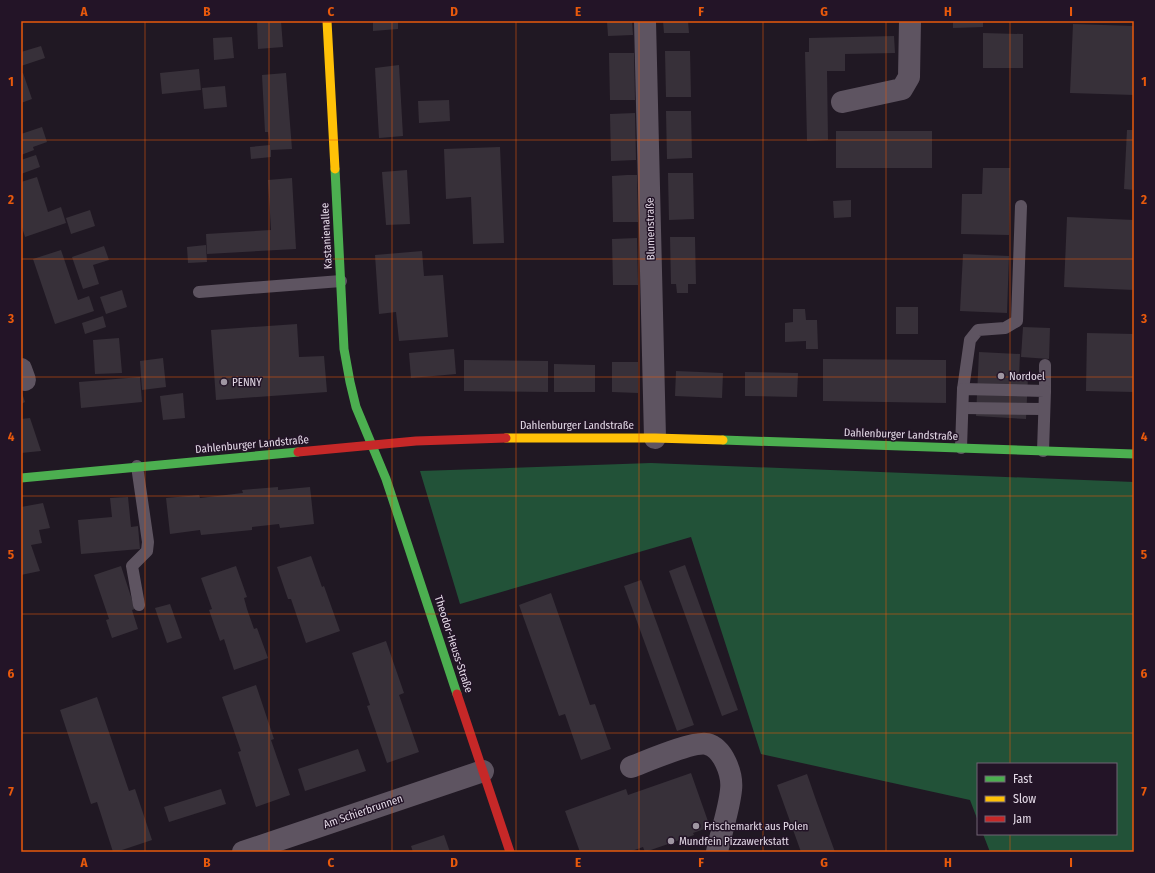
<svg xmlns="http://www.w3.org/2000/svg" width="1155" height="873" viewBox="0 0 1155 873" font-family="'Fira Sans Condensed',sans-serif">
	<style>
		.forest { fill: #225238 }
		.building { fill: #373039 }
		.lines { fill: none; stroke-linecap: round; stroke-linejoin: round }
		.lane { stroke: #5e5461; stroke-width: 12 }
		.street { stroke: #5e5461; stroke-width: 22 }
		.fast { stroke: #4caf50; stroke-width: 9 }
		.slow { stroke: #ffc107; stroke-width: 9 }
		.jam { stroke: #c62828; stroke-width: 9 }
		.grid { fill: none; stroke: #e8590c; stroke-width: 1; stroke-opacity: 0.55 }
		.poi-dot { fill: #9f96a2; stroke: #231427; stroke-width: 1.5 }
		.labels { text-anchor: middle; stroke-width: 3; stroke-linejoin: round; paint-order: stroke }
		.street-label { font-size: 11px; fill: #e4dae7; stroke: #231427 }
		.poi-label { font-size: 11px; fill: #e4dae7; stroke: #231427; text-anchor: start }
		.neatline { fill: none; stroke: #e8590c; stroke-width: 1.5 }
		.grid-label { font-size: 13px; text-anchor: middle; font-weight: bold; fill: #e8590c }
	</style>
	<rect width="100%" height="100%" fill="#201823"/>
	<polygon class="forest" points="651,463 1134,482 1134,852 990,852 983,834 1116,834 1116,764 978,764 978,821 970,800 761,754 691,537 460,604 420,471"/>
	<g class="building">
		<polygon points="257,21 281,21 283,47 258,49"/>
		<polygon points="373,21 398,21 398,29 373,31"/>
		<polygon points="607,21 632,21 633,35 608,36"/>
		<polygon points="663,21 688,21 689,33 664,33"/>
		<polygon points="953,21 983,21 983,27 953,28"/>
		<polygon points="1073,24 1134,26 1134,95 1070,93"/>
		<polygon points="983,33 1023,34 1023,68 983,68"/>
		<polygon points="894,36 895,53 845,54 845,71 827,71 828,140 807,141 805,52 809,52 809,38"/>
		<polygon points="232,37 234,58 214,60 213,38"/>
		<polygon points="41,46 45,58 21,66 21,52"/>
		<polygon points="665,51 690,51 691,97 666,97"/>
		<polygon points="609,53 634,53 635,100 610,100"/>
		<polygon points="399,65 403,136 379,138 375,68"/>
		<polygon points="199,69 201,90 162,94 160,73"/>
		<polygon points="21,73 23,73 32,99 21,103"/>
		<polygon points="286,73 292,149 271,150 271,157 251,159 250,147 270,145 268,132 265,132 262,75"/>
		<polygon points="225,86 227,107 204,109 202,88"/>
		<polygon points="449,100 450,121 419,123 418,101"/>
		<polygon points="666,111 691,111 692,158 667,159"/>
		<polygon points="635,113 636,160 611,161 610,114"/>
		<polygon points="42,127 47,142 33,147 34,150 21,155 21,134"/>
		<polygon points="1127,130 1134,130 1134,190 1124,189"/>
		<rect x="836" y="131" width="96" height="37"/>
		<polygon points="500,147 504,243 473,244 471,197 446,199 444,149"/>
		<polygon points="36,155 40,167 21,174 21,160"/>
		<polygon points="983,168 1010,168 1009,235 961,234 962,194 982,194"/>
		<polygon points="407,170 410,224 386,225 382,172"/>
		<polygon points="668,173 693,173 694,219 669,220"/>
		<polygon points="627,175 637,175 638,222 613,222 612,176"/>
		<polygon points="37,177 48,212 61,207 66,223 25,237 21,224 21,182"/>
		<polygon points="292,178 296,249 207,254 206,234 271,230 268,180"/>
		<polygon points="851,200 851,217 834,218 833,201"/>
		<polygon points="90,210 95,226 71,234 66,218"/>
		<polygon points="1067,217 1134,220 1134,290 1064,287"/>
		<polygon points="670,237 695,237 696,284 688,284 688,293 677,293 676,284 671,284"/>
		<polygon points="637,238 638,285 613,285 612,239"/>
		<polygon points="206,245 207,262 188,263 187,247"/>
		<polygon points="104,246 109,260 93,265 99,284 83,289 72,257"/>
		<polygon points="61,250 78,300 89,296 94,311 55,324 33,259"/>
		<polygon points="422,251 424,276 443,275 448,337 399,341 396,312 379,314 375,255"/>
		<polygon points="963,254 1009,256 1007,313 960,311"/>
		<polygon points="122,290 127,307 106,314 100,297"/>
		<rect x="896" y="307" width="22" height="27"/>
		<polygon points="793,309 805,309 806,320 817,320 818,349 806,349 806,341 785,342 785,323 793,322"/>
		<polygon points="103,316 106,327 85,334 82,323"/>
		<polygon points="297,324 299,357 324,356 327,392 216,400 211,330"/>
		<polygon points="1023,327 1050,328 1049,359 1021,357"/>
		<polygon points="1087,333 1134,334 1134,392 1086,391"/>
		<polygon points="119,338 122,373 95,374 93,340"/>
		<polygon points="454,349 456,374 411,378 409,353"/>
		<polygon points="979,352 1020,354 1019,377 1028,377 1026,419 976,416"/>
		<polygon points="163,358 166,387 142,390 140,361"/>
		<polygon points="823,359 946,360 946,403 823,401"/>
		<polygon points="464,360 548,361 548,392 464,391"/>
		<polygon points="612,362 638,362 638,393 612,392"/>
		<polygon points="554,364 595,365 595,392 554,392"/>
		<polygon points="676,371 723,373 722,398 675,396"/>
		<polygon points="745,372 798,373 797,397 745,396"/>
		<polygon points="140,377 142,402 81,408 79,382"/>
		<polygon points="21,390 25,402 21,404"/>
		<polygon points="183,393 185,418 163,420 160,396"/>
		<polygon points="30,418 41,451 21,453 21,419"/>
		<polygon points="278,487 278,490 310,487 314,524 280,528 279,524 252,527 252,530 201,535 200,530 170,534 166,498 199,495 200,498 243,493 242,490"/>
		<polygon points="128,497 131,527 138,526 140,549 81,554 78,520 112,517 110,498"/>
		<polygon points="43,503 50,528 39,530 42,543 31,545 40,571 21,575 21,507"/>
		<polygon points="311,556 322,587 324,586 340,631 306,643 291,599 288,599 277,567"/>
		<polygon points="685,565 738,710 722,716 669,571"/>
		<polygon points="121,566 135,609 132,610 138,629 112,638 106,620 109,619 94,575"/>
		<polygon points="236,566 247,597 244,598 247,609 254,629 257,628 268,658 234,670 224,639 220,641 209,610 212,609 201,578"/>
		<polygon points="641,580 694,725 677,731 624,586"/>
		<polygon points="551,593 590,705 595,704 611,749 581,760 565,714 559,716 519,605"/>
		<polygon points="170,604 182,638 167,643 155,608"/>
		<polygon points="386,641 404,693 399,695 419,752 387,763 367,706 370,705 352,653"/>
		<polygon points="256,685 274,739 271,740 290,795 256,807 238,752 241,751 222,697"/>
		<polygon points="97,697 129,791 135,789 152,840 116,852 113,852 97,802 91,804 60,710"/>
		<polygon points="358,749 366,771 305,791 298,769"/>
		<polygon points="691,773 710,827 693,833 694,835 645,852 643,847 629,852 580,852 565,811 626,789 628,795"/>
		<polygon points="807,774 817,803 835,852 801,852 777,785"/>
		<polygon points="221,789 226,804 169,822 164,807"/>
		<polygon points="444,835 450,852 413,852 411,846"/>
	</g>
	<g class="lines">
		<g class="lane">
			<polyline points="199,292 341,281"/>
			<polyline points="963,389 970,340 978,330 1005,328 1017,321 1021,206"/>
			<polyline points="1045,391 1045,365"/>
			<polyline points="963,408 1044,409"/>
			<polyline points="961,448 963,389 1045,391 1043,451"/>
			<polyline points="137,466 148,542 147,551 132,566 139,605"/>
		</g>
		<g class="street">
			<polyline points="645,21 655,438"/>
			<polyline points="842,102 902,89 909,77 910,21"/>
			<polyline points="21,369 25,380"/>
			<path d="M631 767C647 761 693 741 707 744 723 748 733 774 731 790 729 810 721 832 717 852"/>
			<polyline points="243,852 483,771"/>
		</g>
		<g class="fast">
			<polyline points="335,169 344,349 350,382 356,407 386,479 457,694"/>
			<polyline points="723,440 1134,454"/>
			<polyline points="21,478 298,452"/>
		</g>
		<g class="slow">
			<polyline points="327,21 335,169"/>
			<polyline points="506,438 655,438 723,440"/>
		</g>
		<g class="jam">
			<polyline points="298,452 416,441 506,438"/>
			<polyline points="457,694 510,852"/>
		</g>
	</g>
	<path class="grid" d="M145 21V852M269 21V852M392 21V852M516 21V852M639 21V852M763 21V852M886 21V852M1010 21V764M21 140H1134M21 259H1134M21 377H1134M21 496H1134M21 614H1134M21 733H1134M1010 834V852"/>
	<g class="poi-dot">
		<circle cx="1001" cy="376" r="4"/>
		<circle cx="224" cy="382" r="4"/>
		<circle cx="696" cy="826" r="4"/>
		<circle cx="671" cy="841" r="4"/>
	</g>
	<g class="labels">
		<g class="street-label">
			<text transform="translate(650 229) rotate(-91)" y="4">Blumenstraße</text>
			<text transform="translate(326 236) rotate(-93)" y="4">Kastanienallee</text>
			<text x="577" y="429">Dahlenburger Landstraße</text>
			<text transform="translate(901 434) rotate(2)" y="4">Dahlenburger Landstraße</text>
			<text transform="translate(252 444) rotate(-5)" y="4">Dahlenburger Landstraße</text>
			<text transform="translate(454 644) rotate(72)" y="4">Theodor-Heuss-Straße</text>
			<text transform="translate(363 811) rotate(-19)" y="4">Am Schierbrunnen</text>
		</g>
		<g class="poi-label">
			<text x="1009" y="380">Nordoel</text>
			<text x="232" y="386">PENNY</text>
			<text x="704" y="830">Frischemarkt aus Polen</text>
			<text x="679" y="845">Mundfein Pizzawerkstatt</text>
		</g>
	</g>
	<rect width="1155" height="873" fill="none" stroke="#231427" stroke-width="44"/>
	<rect x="977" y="763" width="140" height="72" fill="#231427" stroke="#706374"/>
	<rect x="985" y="776" width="20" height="6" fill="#4caf50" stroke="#706374"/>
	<text x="1013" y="783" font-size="12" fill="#e4dae7">Fast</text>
	<rect x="985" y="796" width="20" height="6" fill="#ffc107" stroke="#706374"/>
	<text x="1013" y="803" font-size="12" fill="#e4dae7">Slow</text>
	<rect x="985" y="816" width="20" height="6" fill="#c62828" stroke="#706374"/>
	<text x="1013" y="823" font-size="12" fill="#e4dae7">Jam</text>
	<rect x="22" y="22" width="1111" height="829" class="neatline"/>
	<g class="grid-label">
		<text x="84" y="16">A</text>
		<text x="207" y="16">B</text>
		<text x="331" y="16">C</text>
		<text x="454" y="16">D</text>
		<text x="578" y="16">E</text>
		<text x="701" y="16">F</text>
		<text x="824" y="16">G</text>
		<text x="948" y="16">H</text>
		<text x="1071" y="16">I</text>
		<text x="11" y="86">1</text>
		<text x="1144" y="86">1</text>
		<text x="11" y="204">2</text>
		<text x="1144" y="204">2</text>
		<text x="11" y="323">3</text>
		<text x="1144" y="323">3</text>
		<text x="11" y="441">4</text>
		<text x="1144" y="441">4</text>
		<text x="11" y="559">5</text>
		<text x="1144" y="559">5</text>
		<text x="11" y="678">6</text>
		<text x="1144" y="678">6</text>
		<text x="11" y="796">7</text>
		<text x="1144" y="796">7</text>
		<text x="84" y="867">A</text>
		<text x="207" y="867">B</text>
		<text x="331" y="867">C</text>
		<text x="454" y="867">D</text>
		<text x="578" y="867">E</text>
		<text x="701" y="867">F</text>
		<text x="824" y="867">G</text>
		<text x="948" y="867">H</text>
		<text x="1071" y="867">I</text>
	</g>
</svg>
